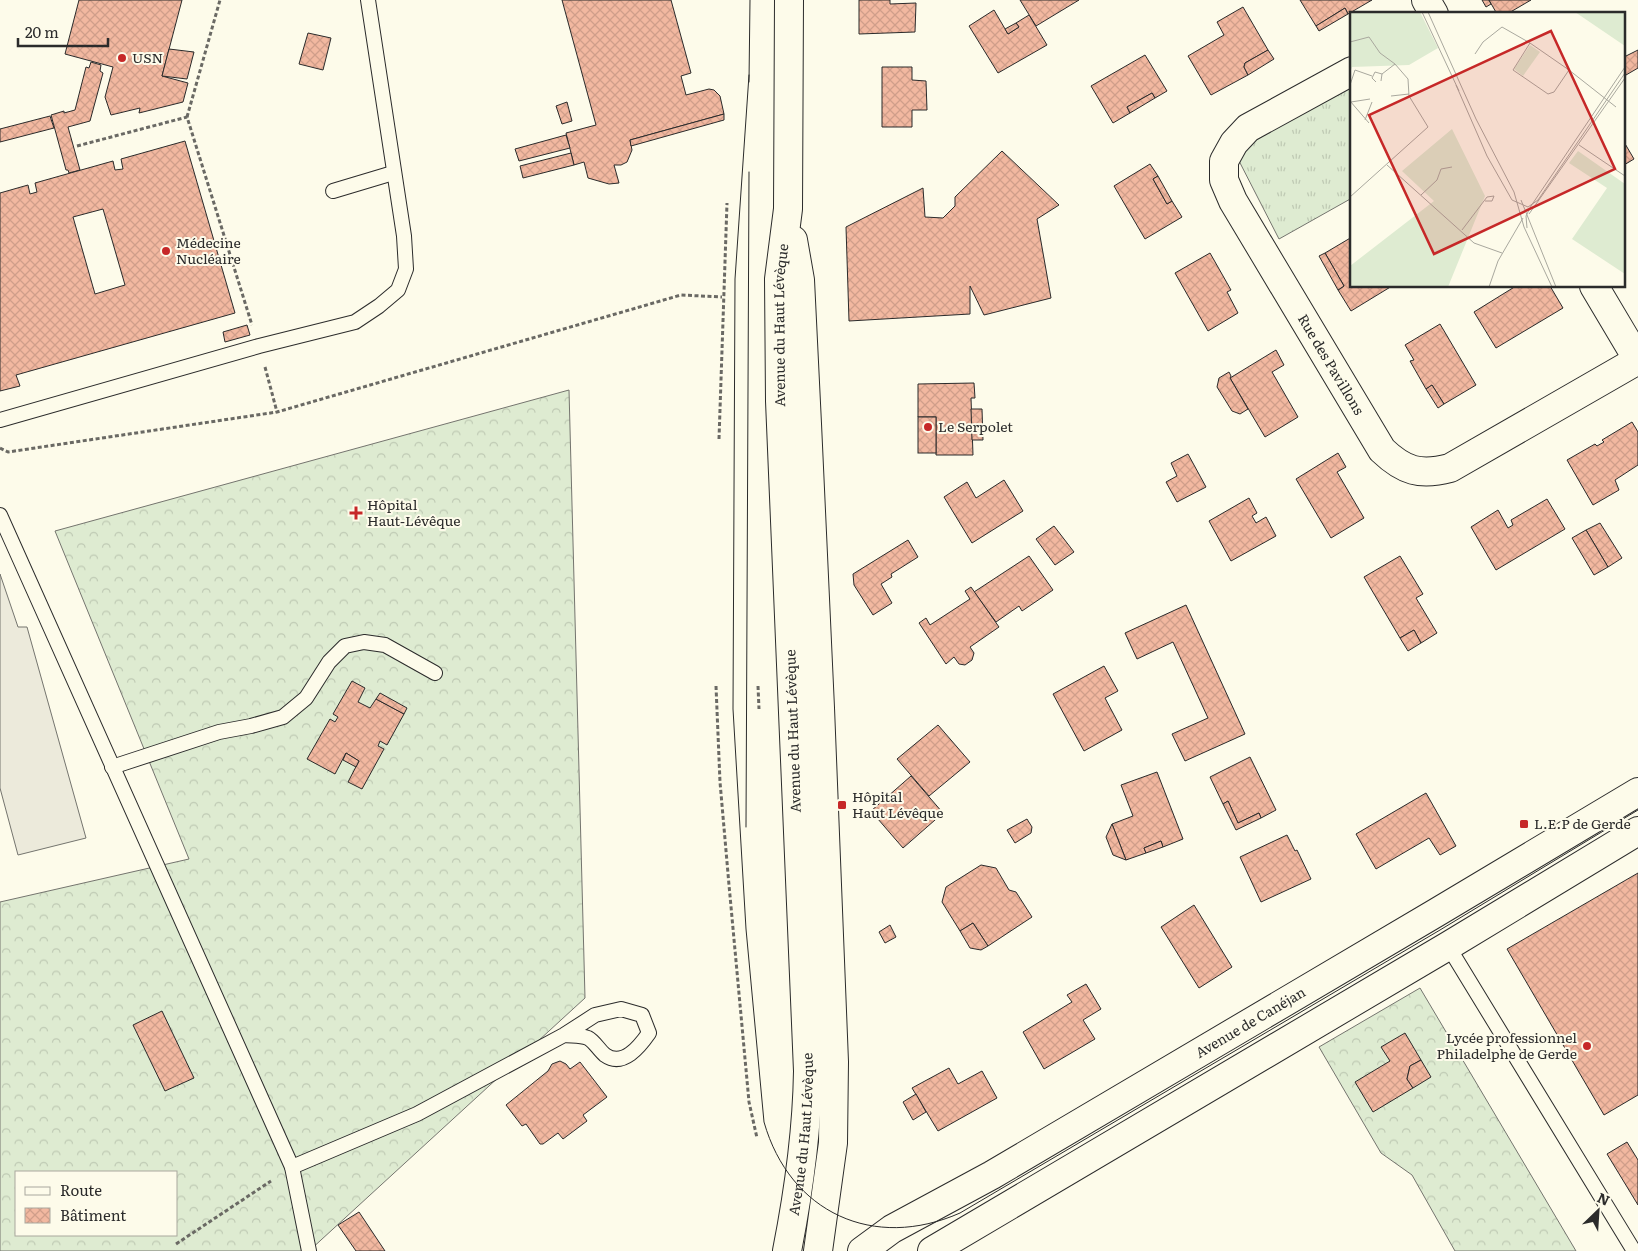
<svg xmlns="http://www.w3.org/2000/svg" width="1638" height="1251" viewBox="0 0 1638 1251" font-family="Literata,serif">
	<style>
		.grass { fill: url(#grass-tufts); stroke: #74746e }
		.forest { fill: url(#forest-crowns); stroke: #74746e; fill-rule: evenodd }
		.parking { fill: #eceadb; stroke: #74746e }
		.building { fill: url(#building-cross-hatch); stroke: #2b2b2b; fill-rule: evenodd }
		.lines { fill: none; stroke-linecap: round; stroke-linejoin: round }
		.service-casing { stroke: #2b2b2b; stroke-width: 16 }
		.minor-casing { stroke: #2b2b2b; stroke-width: 30 }
		.tertiary-casing { stroke: #2b2b2b; stroke-width: 30 }
		.secondary-casing { stroke: #2b2b2b; stroke-width: 30 }
		.path { stroke: #6a6964; stroke-width: 3; stroke-dasharray: 4 2.5; stroke-linecap: butt }
		.service { stroke: #fdfbea; stroke-width: 14 }
		.minor { stroke: #fdfbea; stroke-width: 28 }
		.tertiary { stroke: #fdfbea; stroke-width: 28 }
		.secondary { stroke: #fdfbea; stroke-width: 28 }
		.tram { stroke: #2b2b2b; stroke-width: 1 }
		.poi-dot { fill: #c62828; stroke: #fdfbea; stroke-width: 2 }
		.labels { text-anchor: middle; stroke-width: 4; stroke-linejoin: round; paint-order: stroke }
		.poi-label { font-size: 14px; fill: #2b2b2b; stroke: #fdfbea; text-anchor: start }
		.street-label { font-size: 14px; fill: #2b2b2b; stroke: #fdfbea }
		.inset-road { fill: none; stroke: #a9a89e; stroke-width: 1 }
		.view { fill: #c62828; fill-opacity: 0.15; stroke: #c62828; stroke-width: 2.5 }
		.inset-edge { fill: none; stroke: #2b2b2b; stroke-width: 2.5 }
	</style>
	<defs>
		<pattern id="grass-tufts" width="24" height="20" patternUnits="userSpaceOnUse" patternTransform="scale(1.25)"><rect width="24" height="20" fill="#deebd1"/><path d="M3 7l-1-3M5 7V3M7 7l1-3M15 17l-1-3M17 17v-4M19 17l1-3" fill="none" stroke="#bfcab4"/></pattern>
		<pattern id="forest-crowns" width="20" height="18" patternUnits="userSpaceOnUse" patternTransform="scale(1.25)"><rect width="20" height="18" fill="#deebd1"/><path d="M2 6a3 3 0 1 1 6 0M12 15a3 3 0 1 1 6 0" fill="none" stroke="#bfcab4"/></pattern>
		<pattern id="building-cross-hatch" width="8" height="8" patternUnits="userSpaceOnUse" patternTransform="scale(1.25)"><rect width="8" height="8" fill="#f2b8a0"/><path d="M0 0l8 8M0 8l8-8" fill="none" stroke="#d09e8a"/></pattern>
	</defs>
	<rect width="100%" height="100%" fill="#fdfbea"/>
	<polygon class="grass" points="1352,81 1352,198 1279,239 1237,157 1241,145"/>
	<g class="forest">
		<path d="M569 390 585 998 309 1251H0V902L189 859 55 531ZM16 1172H176V1235H16Z"/>
		<polygon points="1420,988 1576,1251 1455,1251 1412,1175 1381,1153 1319,1047"/>
	</g>
	<polygon class="parking" points="0,574 18,627 27,627 86,838 18,855 0,788"/>
	<g class="building">
		<polygon points="79,0 182,0 162,76 188,83 183,102 139,113 140,108 111,115 105,97 113,67 65,54"/>
		<polygon points="562,0 671,0 691,73 681,76 686,95 709,89 714,90 720,96 724,114 630,140 632,150 627,162 621,165 614,165 619,183 609,184 588,178 584,162 574,165 566,133 596,125"/>
		<polygon points="859,0 890,0 890,4 916,3 915,32 859,34"/>
		<polygon points="1020,0 1079,0 1036,26"/>
		<polygon points="1300,0 1372,0 1348,14 1345,8 1316,26"/>
		<polygon points="1482,0 1489,0 1491,4 1486,7"/>
		<polygon points="1489,0 1531,0 1507,14 1497,14"/>
		<polygon points="1243,7 1268,50 1245,63 1244,67 1248,75 1211,95 1188,56 1224,35 1217,22"/>
		<polygon points="1345,8 1348,14 1319,31 1316,26"/>
		<polygon points="994,10 1008,34 1019,27 1016,23 1029,15 1047,45 998,73 969,26"/>
		<polygon points="1016,23 1019,27 1008,34 1005,29"/>
		<polygon points="308,33 331,38 323,70 299,64"/>
		<polygon points="169,49 194,52 187,79 162,76"/>
		<polygon points="1268,50 1274,59 1248,75 1244,67 1245,63"/>
		<polygon points="1638,50 1638,68 1626,75 1624,72 1624,57"/>
		<polygon points="1145,55 1167,91 1155,98 1152,93 1127,107 1130,113 1113,123 1091,86"/>
		<polygon points="91,62 101,65 100,71 103,73 90,121 68,127 80,170 69,173 68,170 66,170 51,115 64,111 64,113 75,110 86,67 89,68"/>
		<polygon points="882,67 912,67 912,80 926,81 927,110 912,110 912,127 882,127"/>
		<polygon points="1152,93 1155,98 1130,113 1127,107"/>
		<polygon points="567,102 572,121 562,124 556,106"/>
		<polygon points="724,114 724,120 631,146 630,140"/>
		<polygon points="50,116 54,128 0,142 0,129"/>
		<polygon points="566,135 570,148 519,161 515,149"/>
		<path d="M185 141 235 313 16 375 20 386 0 391V193L28 185 30 194 37 192 35 183 113 161 115 170 123 169 121 159ZM103 209 125 285 95 294 73 217Z"/>
		<polygon points="1624,142 1634,159 1624,165"/>
		<polygon points="1002,151 1059,205 1037,219 1051,298 984,315 970,286 970,314 849,321 846,227 923,188 925,217 943,218 955,206 955,197"/>
		<polygon points="571,153 574,165 523,178 520,166"/>
		<polygon points="1150,164 1158,176 1153,179 1167,204 1172,201 1182,217 1145,239 1114,186"/>
		<polygon points="1158,176 1172,201 1167,204 1153,179"/>
		<polygon points="1352,237 1352,286 1392,286 1351,311 1338,290 1344,286 1325,253"/>
		<polygon points="1210,253 1231,290 1227,292 1238,313 1208,331 1175,273"/>
		<polygon points="1325,253 1344,286 1338,290 1319,256"/>
		<polygon points="1516,286 1550,286 1563,308 1496,348 1474,312"/>
		<polygon points="1440,324 1476,385 1444,404 1432,385 1426,389 1410,361 1414,360 1405,345"/>
		<polygon points="247,325 250,335 225,342 223,332"/>
		<polygon points="1276,350 1284,365 1272,372 1298,417 1265,437 1230,378"/>
		<polygon points="1229,372 1231,376 1230,378 1248,409 1240,414 1232,411 1217,387 1219,378"/>
		<polygon points="974,383 975,398 971,398 973,455 936,455 936,417 918,417 918,384"/>
		<polygon points="1432,385 1444,404 1438,408 1426,389"/>
		<polygon points="971,409 982,409 983,440 972,440"/>
		<rect x="918" y="417" width="18" height="36"/>
		<polygon points="1632,422 1638,432 1638,465 1615,480 1619,490 1593,505 1567,460 1595,444 1597,446 1604,442 1602,440"/>
		<polygon points="1338,453 1346,467 1337,472 1364,518 1331,538 1296,479"/>
		<polygon points="1188,454 1206,487 1177,502 1166,482 1177,476 1171,463"/>
		<polygon points="1004,480 1023,511 972,543 944,497 967,482 976,498"/>
		<polygon points="1249,498 1257,513 1252,516 1256,523 1266,517 1276,536 1231,561 1209,521"/>
		<polygon points="1547,499 1565,529 1496,570 1471,527 1498,510 1508,528 1513,525 1511,520"/>
		<polygon points="1600,523 1622,558 1608,567 1586,530"/>
		<polygon points="1054,526 1074,552 1055,565 1036,539"/>
		<polygon points="1586,530 1608,567 1594,575 1572,538"/>
		<polygon points="908,540 918,557 891,574 892,577 881,584 892,603 873,615 854,585 853,574"/>
		<polygon points="1029,556 1053,590 1022,611 1019,606 996,622 974,592"/>
		<polygon points="1400,556 1423,594 1416,598 1437,633 1421,643 1414,630 1400,638 1364,577"/>
		<polygon points="971,587 999,627 970,647 974,653 972,660 965,665 959,664 954,657 946,664 919,623 926,618 930,625 970,599 965,591"/>
		<polygon points="1186,605 1245,734 1185,761 1172,734 1208,718 1173,642 1137,659 1125,633"/>
		<polygon points="1414,630 1421,643 1408,651 1400,638"/>
		<polygon points="1104,666 1118,691 1105,698 1122,730 1084,751 1053,694"/>
		<polygon points="352,681 365,688 358,702 370,708 376,699 404,714 387,745 380,741 378,746 384,749 362,789 348,782 359,761 346,753 335,774 307,759 330,719 335,722 338,717 333,714"/>
		<polygon points="380,693 407,708 404,714 376,699"/>
		<polygon points="938,725 970,762 929,796 897,759"/>
		<polygon points="346,753 359,761 356,767 343,760"/>
		<polygon points="1250,757 1276,810 1261,818 1259,813 1238,823 1228,801 1223,804 1210,777"/>
		<polygon points="1157,772 1183,839 1163,847 1161,841 1144,848 1146,853 1126,860 1112,824 1133,816 1121,785"/>
		<polygon points="911,776 943,813 903,848 871,811"/>
		<polygon points="1426,793 1456,846 1440,855 1429,838 1376,869 1356,834"/>
		<polygon points="1228,801 1238,823 1259,813 1261,818 1236,830 1223,804"/>
		<polygon points="1027,819 1032,827 1031,833 1015,843 1007,830"/>
		<polygon points="1112,824 1126,860 1113,855 1106,837"/>
		<polygon points="1287,835 1295,851 1297,850 1311,879 1261,902 1240,857"/>
		<polygon points="1161,841 1163,847 1146,853 1144,848"/>
		<polygon points="981,865 996,868 1009,890 1016,892 1032,917 988,946 973,923 960,931 942,902 946,887"/>
		<polygon points="1638,873 1638,1095 1604,1115 1507,949"/>
		<polygon points="1194,905 1232,967 1199,988 1161,927"/>
		<polygon points="973,923 988,946 981,950 970,948 960,931"/>
		<polygon points="890,925 896,937 885,943 879,932"/>
		<polygon points="1086,984 1101,1009 1083,1020 1095,1039 1044,1069 1023,1032 1072,1002 1067,995"/>
		<polygon points="162,1011 194,1078 165,1091 133,1025"/>
		<polygon points="1405,1033 1421,1060 1410,1066 1407,1079 1413,1088 1373,1112 1355,1082 1390,1061 1381,1047"/>
		<polygon points="1421,1060 1431,1077 1413,1088 1407,1079 1410,1066"/>
		<polygon points="560,1061 566,1064 570,1069 580,1062 607,1097 583,1115 587,1121 563,1139 558,1133 543,1144 540,1144 526,1124 522,1126 506,1105 548,1071 552,1064"/>
		<polygon points="949,1068 958,1084 982,1071 997,1098 938,1131 912,1088"/>
		<polygon points="916,1094 926,1112 913,1120 903,1102"/>
		<polygon points="1627,1142 1638,1160 1638,1205 1607,1154"/>
		<polygon points="359,1212 385,1251 356,1251 338,1225"/>
	</g>
	<g class="lines">
		<defs>
			<g id="service">
				<polyline points="333,191 393,173"/>
				<polyline points="0,420 259,346 355,322 379,306 398,290 406,269 404,236 368,0"/>
				<polyline points="0,515 292,1167 309,1251"/>
				<polyline points="112,767 219,732 251,726 283,717 306,698 329,662 345,646 364,642 385,645 435,673"/>
				<polyline points="1448,946 1634,1251"/>
				<path d="M292 1167 417 1114 564 1035 595 1015 621 1009 642 1015 649 1033C640 1046 623 1068 605 1055 599 1050 594 1041 588 1038 581 1035 571 1036 564 1035"/>
			</g>
			<g id="minor">
				<polyline points="1426,0 1434,14"/>
				<path id="s1" d="M1352 71 1248 128 1234 143 1224 161V180L1233 201 1382 450C1404 471 1420 476 1450 468L1638 360"/>
				<polyline points="1594,286 1638,360"/>
			</g>
			<g id="tertiary">
				<path id="s2" d="M862 1251 892 1229 992 1175 1434 914 1638 792"/>
				<polyline points="932,1251 1448,946 1638,831"/>
			</g>
			<g id="secondary">
				<polyline points="793,240 800,280 807,424 820,708 834,1062 833,1143 818,1251"/>
				<path id="s3" d="M787 1251C799 1190 807 1134 808 1071L780 401 779 279 788 209 789 0"/>
			</g>
		</defs>
		<use href="#service" class="service-casing"/>
		<use href="#minor" class="minor-casing"/>
		<use href="#tertiary" class="tertiary-casing"/>
		<use href="#secondary" class="secondary-casing"/>
		<g class="path">
			<polyline points="187,117 220,0"/>
			<polyline points="77,146 187,117 252,325"/>
			<polyline points="265,367 277,412"/>
			<polyline points="719,439 727,203"/>
			<polyline points="0,448 8,452 277,412 681,295 722,297"/>
			<polyline points="716,686 720,782 729,885 749,1102 757,1138"/>
			<polyline points="758,686 759,709"/>
			<polyline points="176,1244 271,1181"/>
		</g>
		<use href="#service" class="service"/>
		<use href="#minor" class="minor"/>
		<use href="#tertiary" class="tertiary"/>
		<use href="#secondary" class="secondary"/>
		<g class="tram">
			<path d="M749 75 735 279 733 709 746 929 764 1122C790 1213 874 1251 960 1213L1440 930 1638 810"/>
			<polyline points="749,82 750,0"/>
			<polyline points="746,827 749,172"/>
		</g>
	</g>
	<g class="poi-dot">
		<circle cx="122" cy="58" r="5"/>
		<circle cx="166" cy="251" r="5"/>
		<circle cx="928" cy="427" r="5"/>
		<path d="M353.5 505.5h5v5h5v5h-5v5h-5v-5h-5v-5h5z"/>
		<rect x="837" y="800" width="10" height="10" rx="2.5"/>
		<rect x="1519" y="819" width="10" height="10" rx="2.5"/>
		<circle cx="1587" cy="1046" r="5"/>
	</g>
	<g class="labels">
		<g class="poi-label">
			<text x="132" y="63">USN</text>
			<text x="176" y="248">Médecine<tspan x="176" dy="16">Nucléaire</tspan></text>
			<text x="938" y="432">Le Serpolet</text>
			<text x="367" y="510">Hôpital<tspan x="367" dy="16">Haut-Lévêque</tspan></text>
			<text x="852" y="802">Hôpital<tspan x="852" dy="16">Haut Lévêque</tspan></text>
			<text x="1534" y="829">L.E.P de Gerde</text>
			<text x="1577" y="1043" text-anchor="end">Lycée professionnel<tspan x="1577" dy="16">Philadelphe de Gerde</tspan></text>
		</g>
		<g class="street-label">
			<text dy="5" stroke="none"><textPath href="#s3" startOffset="928">Avenue du Haut Lévèque</textPath></text>
			<text dy="5" stroke="none"><textPath href="#s1" startOffset="392">Rue des Pavillons</textPath></text>
			<text transform="translate(793 731) rotate(-92)" y="5">Avenue du Haut Lévèque</text>
			<text dy="5" stroke="none"><textPath href="#s2" startOffset="451">Avenue de Canéjan</textPath></text>
			<text dy="5" stroke="none"><textPath href="#s3" startOffset="118">Avenue du Haut Lévèque</textPath></text>
		</g>
	</g>
	<g transform="translate(1350 12)">
		<rect width="275" height="275" fill="#fdfbea"/>
		<path d="M180 33 190 40 173 64 164 57Z" fill="#deebd1"/>
		<path d="M0 0H70L88 36 59 53 2 55 0 61ZM102 117 135 184 98 275H0V254L84 189 52 159ZM228 139 275 172V262L222 227 257 176 219 151Z" fill="#deebd1"/>
		<path d="M225 0H275V34Z" fill="#deebd1"/>
		<path class="inset-road" d="M72 0 109 79M78 0 126 107 164 180 174 215 202 275M0 30 19 25 30 41 45 52 58 67 59 84 78 115 0 185M125 42 133 30 152 15 180 31M219 58 180 31 163 58 198 82 204 80 219 58 266 95M32 62 45 52M26 70 22 66 25 60 32 62 31 69M0 73 5 58 22 64M106 73 137 144 162 188 178 195 188 188 275 61M41 84 59 82M0 89 19 111M1 90 20 87M15 108 22 90M229 133 275 164M37 153 124 231 152 241M71 183 87 168 91 157 102 155M171 188 206 275M179 202 275 66M177 216 176 204 181 194 275 55M112 218 137 185 144 184 142 189H135M139 275 148 249 173 206"/>
		<path class="view" d="M201 19 265 157 84 242 19 103Z"/>
		<rect width="275" height="275" class="inset-edge"/>
	</g>
	<rect x="15" y="1171" width="162" height="65" fill="#fdfbea" stroke="#a9a89e"/>
	<rect x="25" y="1187" width="25" height="8" fill="#fdfbea" stroke="#a9a89e"/>
	<text x="60" y="1196" font-size="15" fill="#2b2b2b">Route</text>
	<rect x="25" y="1208" width="25" height="15" fill="url(#building-cross-hatch)" stroke="#a9a89e"/>
	<text x="60" y="1221" font-size="15" fill="#2b2b2b">Bâtiment</text>
	<g transform="translate(1598 1211) rotate(25)" stroke="#fdfbea" stroke-width="4" paint-order="stroke">
	<path d="M0-4L9 19L0 12L-9 19Z" fill="#2b2b2b"/>
	<text y="-8" font-size="14" font-weight="bold" text-anchor="middle" fill="#2b2b2b">N</text>
	</g>
	<path d="M18 38v8h90v-8" fill="none" stroke="#2b2b2b" stroke-width="2.5"/>
	<text x="25" y="38" font-size="15" fill="#2b2b2b" stroke="#fdfbea" stroke-width="4" paint-order="stroke">20 m</text>
</svg>
